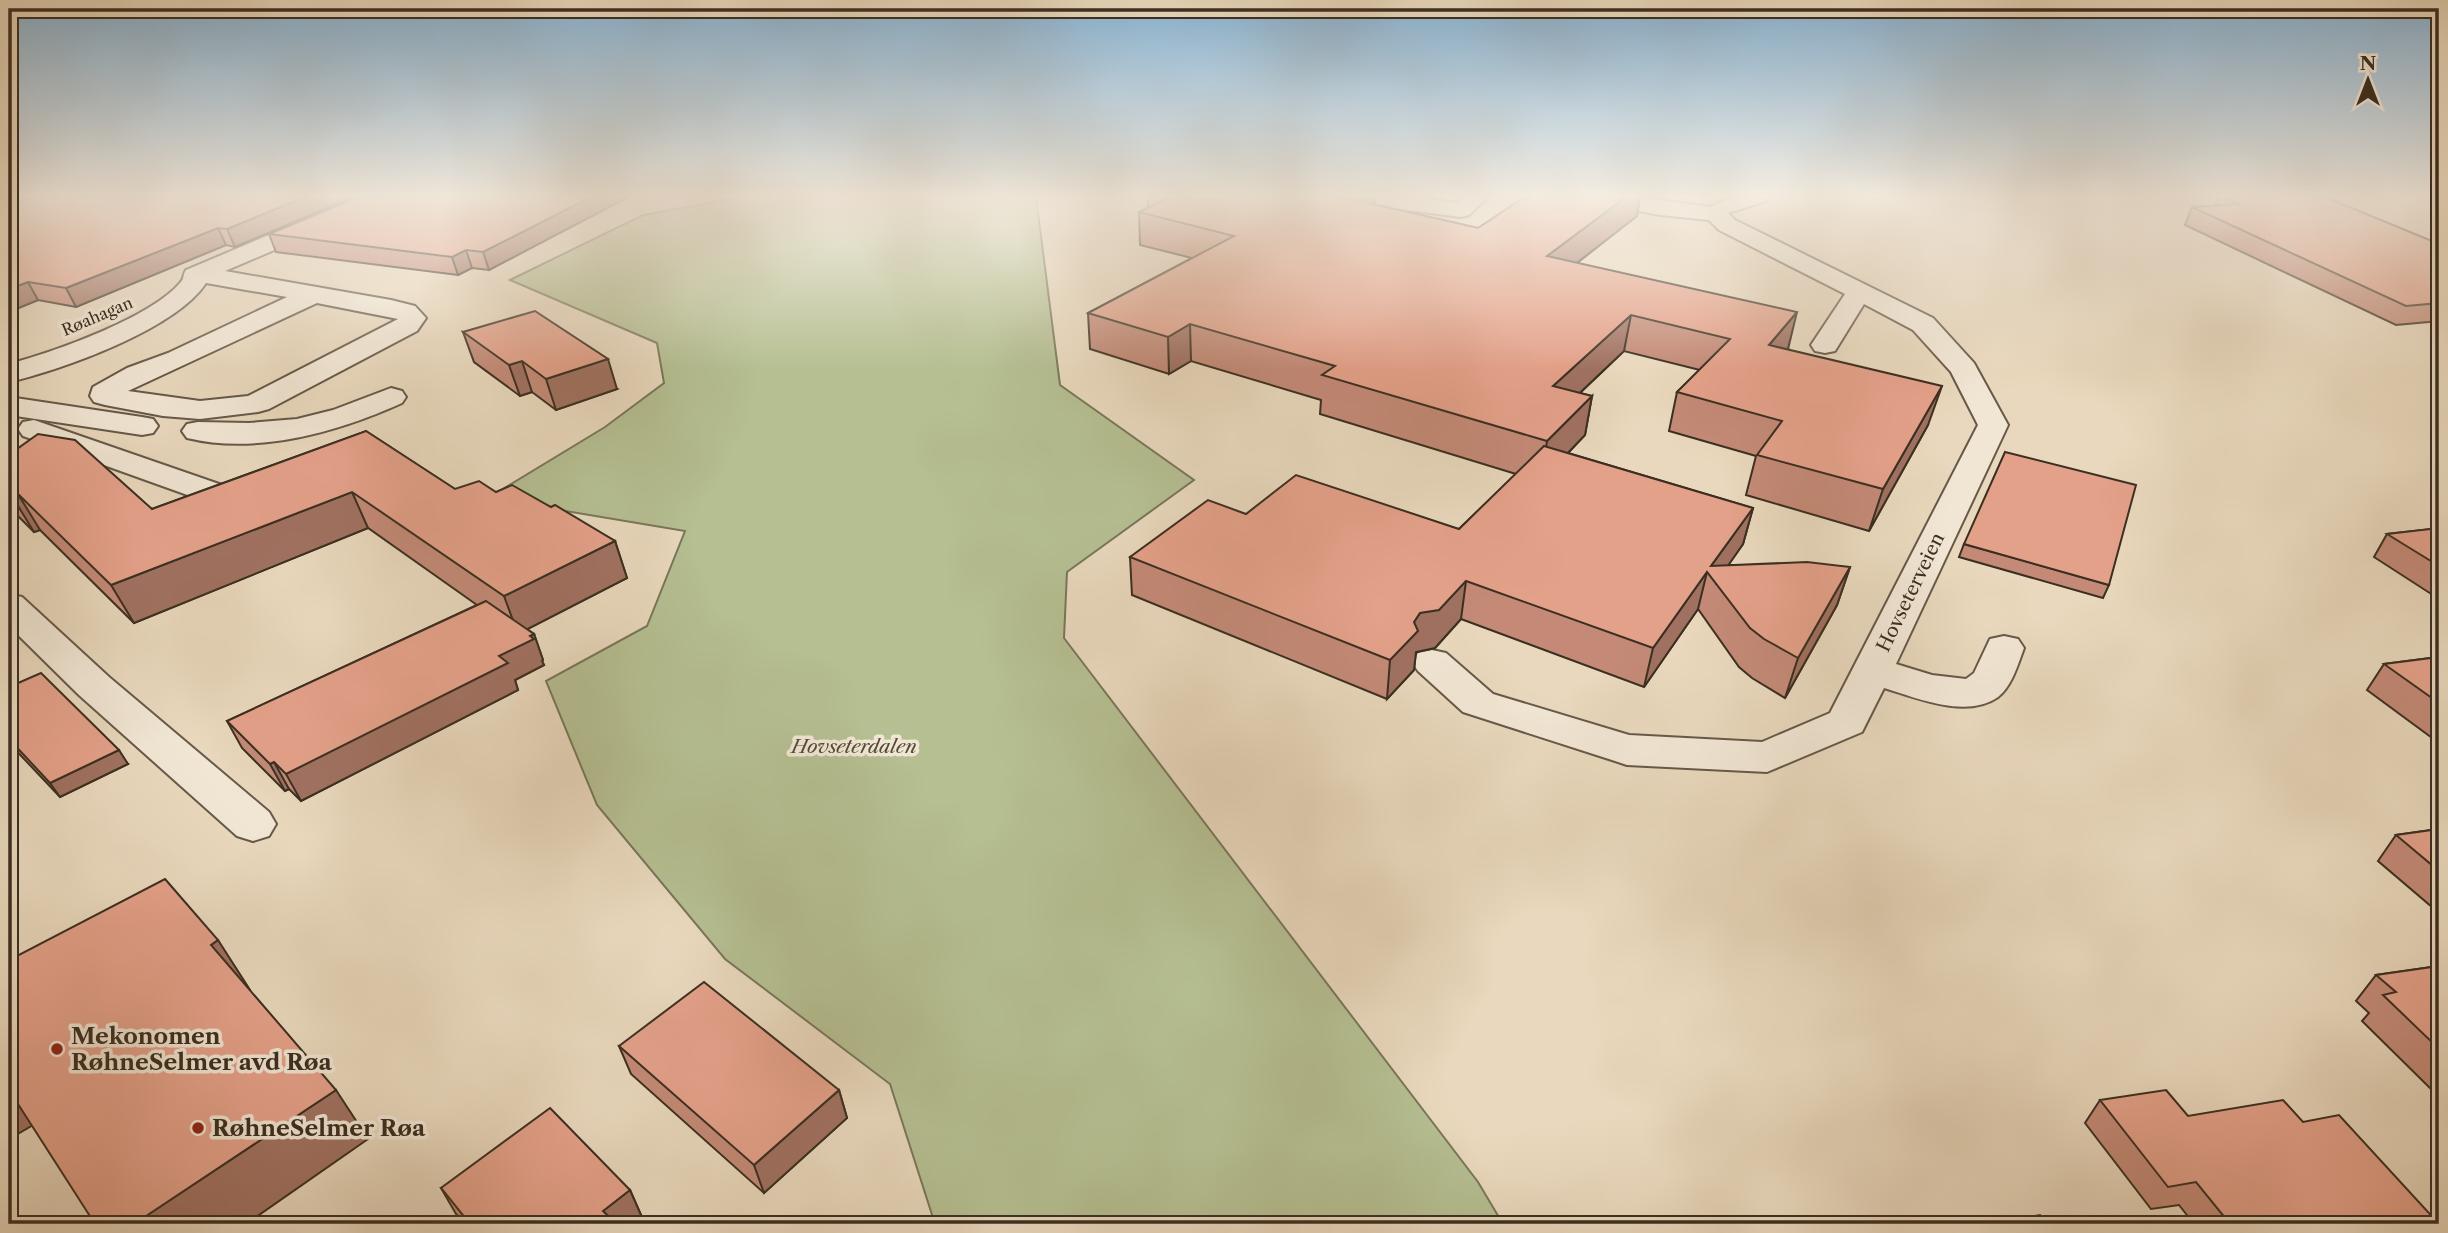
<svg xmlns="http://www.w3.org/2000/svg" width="2448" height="1233" viewBox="0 0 2448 1233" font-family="'Libre Caslon Text',serif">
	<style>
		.green { fill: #b5bf92; stroke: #78775a; stroke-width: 2 }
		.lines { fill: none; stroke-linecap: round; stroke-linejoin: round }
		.minor-casing { stroke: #665948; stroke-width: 4 }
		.minor { fill: #f1e6d4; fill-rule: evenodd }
		.wall { fill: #c48a77; stroke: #3b2f21; stroke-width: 2 }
		.shaded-wall { fill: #a07161; stroke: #3b2f21; stroke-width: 2 }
		.building { fill: #e4a18a; stroke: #3b2f21; stroke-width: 2 }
		.poi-dot { fill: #8f2418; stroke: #f1e6d4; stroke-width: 2.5 }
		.labels { text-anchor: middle; stroke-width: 7; stroke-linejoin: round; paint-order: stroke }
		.far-street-label { font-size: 16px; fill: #3b2f21; stroke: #f1e6d4 }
		.street-label { font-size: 19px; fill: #3b2f21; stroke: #f1e6d4 }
		.park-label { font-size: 19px; font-style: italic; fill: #534c38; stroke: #f1e6d4 }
		.near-poi-label { font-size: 23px; font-weight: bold; fill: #3b2f21; stroke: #f1e6d4; text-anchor: start }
	</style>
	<rect width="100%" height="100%" fill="#e9d8bd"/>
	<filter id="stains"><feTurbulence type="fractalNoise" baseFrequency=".00286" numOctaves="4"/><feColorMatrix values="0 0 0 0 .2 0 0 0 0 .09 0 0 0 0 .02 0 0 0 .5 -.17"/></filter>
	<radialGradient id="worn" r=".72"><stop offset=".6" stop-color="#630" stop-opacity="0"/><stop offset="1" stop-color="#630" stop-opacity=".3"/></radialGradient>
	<polygon class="green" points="743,197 1036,197 1060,385 1194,480 1067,572 1064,638 1478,1182 1503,1224 935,1224 890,1084 725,959 597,805 546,681 647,626 685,531 488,498 605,427 664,383 657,343 510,280 643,215"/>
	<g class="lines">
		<defs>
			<g id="minor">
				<path d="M359 197H390L387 202 225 271 391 300 415 306 426 318 417 331 269 409 258 412 200 419 163 416 105 405 94 402 90 396 93 387 127 368 168 353 287 297 206 283C176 329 62 370 9 382V364C54 352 150 318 180 283 185 278 182 276 186 270ZM317 303 398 319 248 396 200 401 128 391Z"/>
				<polygon points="1348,197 1414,197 1456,203 1462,197 1487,197 1469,215 1461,217 1359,204 1351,202"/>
				<path d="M1590 197H1638L1710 207 1732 197H1767L1764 202 1728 213 1735 220 1933 318 1974 363 2008 425 1896 664 1932 675 1966 679 1974 673 1990 639 2004 636 2018 639 2024 648C2018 664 2012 686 1998 697 1966 719 1917 698 1884 688L1862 732 1767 772 1627 765 1612 760 1463 712 1418 671 1412 662 1418 653 1432 650 1446 653 1493 694 1629 735 1762 742 1830 713 1978 425 1951 372 1913 330 1864 304 1835 351 1825 353 1815 351 1811 345 1845 294 1719 230 1709 220 1660 215 1601 204 1593 202Z"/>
				<path d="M391 388 402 391 406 397 402 403C338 432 257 455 187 438L182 431 187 424 198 422 249 423 297 419 333 410Z"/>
				<polygon points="9,397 142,417 153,419 158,426 153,433 142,435 9,415"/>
				<polygon points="34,420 245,493 250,500 245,507 233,510 221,507 23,436 18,429 23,422"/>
				<polygon points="9,594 22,597 109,677 269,812 276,824 269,836 253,841 237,836 79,695 9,626"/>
			</g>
		</defs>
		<use href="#minor" class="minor-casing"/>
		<use href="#minor" class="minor"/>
	</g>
	<g class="wall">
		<polygon points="28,197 352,197 235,247 226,245 76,307 38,300 9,312"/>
		<polygon points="628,197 489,270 472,268 458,275 276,252 269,234"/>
		<polygon points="1148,197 1375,197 1374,205 1478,228 1525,197 1640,197 1637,216 1577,263 1788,349 1787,350 1928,425 1869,531 1746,495 1756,456 1669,431 1677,392 1700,370 1624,351 1580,393 1592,396 1585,435 1568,453 1753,508 1743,544 1728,565 1850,567 1837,605 1785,698 1752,678 1739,667 1698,609 1644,687 1461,619 1435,648 1416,652 1414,670 1387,699 1132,595 1130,557 1246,514 1459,529 1516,474 1320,414 1321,400 1191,361 1169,374 1090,349 1088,313 1192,258 1140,245 1139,212 1148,208"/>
		<polygon points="2218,197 2325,197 2439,244 2439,321 2396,325 2185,225 2192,207 2214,206"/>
		<polygon points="463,332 617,389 556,410 532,392 520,396 474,362"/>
		<polygon points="366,431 455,489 496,492 551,507 615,541 627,578 527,629 534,634 543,660 542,661 544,665 515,680 518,690 301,801 289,789 285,791 242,748 227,721 477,605 368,528 134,623 40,530 34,532 9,507 9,448 11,452 152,509"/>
		<polygon points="2439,528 2439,599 2374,557 2387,534"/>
		<polygon points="1964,544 2109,585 2103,598 1959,557"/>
		<polygon points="2439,657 2439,743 2367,690 2384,664"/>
		<polygon points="9,687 128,764 60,797 9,743"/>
		<polygon points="2439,829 2439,913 2378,861 2396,835"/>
		<polygon points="2439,966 2439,1094 2436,1094 2362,1021 2369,1013 2356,1001 2376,975"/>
		<polygon points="619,1046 839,1090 847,1118 764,1193 631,1074"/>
		<polygon points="2100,1100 2188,1116 2303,1122 2439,1224 2194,1224 2179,1205 2151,1209 2085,1123"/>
		<polygon points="441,1188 630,1190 641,1215 630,1224 465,1224 456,1214"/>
	</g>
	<g class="shaded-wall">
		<polygon points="9,197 27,197 9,208"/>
		<polygon points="305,197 352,197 235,247 227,229"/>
		<polygon points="591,197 628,197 489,270 483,252"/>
		<polygon points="1341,197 1375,197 1374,209"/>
		<polygon points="1626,197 1640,197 1637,216 1542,290 1547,256"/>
		<polygon points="218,228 226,245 76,307 66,288"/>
		<polygon points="466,250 472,268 458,275 452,257"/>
		<polygon points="28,282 38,300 9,312 9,289"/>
		<polygon points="1797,312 1788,349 1759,383 1769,345"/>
		<polygon points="1631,315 1624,351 1547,424 1553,386"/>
		<polygon points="1190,324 1191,361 1169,374 1168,337"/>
		<polygon points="608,359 617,389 556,410 546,379"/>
		<polygon points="522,361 532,392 520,396 509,365"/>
		<polygon points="1942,386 1928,425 1869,531 1883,489"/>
		<polygon points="1592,396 1585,435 1541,481 1547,441"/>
		<polygon points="352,492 368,528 134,623 111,585"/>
		<polygon points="18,494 40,530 34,532 12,496"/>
		<polygon points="1753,508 1743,544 1716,583 1711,566"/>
		<polygon points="615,541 627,578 518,634 504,596"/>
		<polygon points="1850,567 1837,605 1785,698 1798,658"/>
		<polygon points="1707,572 1698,609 1644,687 1653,648"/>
		<polygon points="1466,581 1461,619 1435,648 1416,652 1414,670 1387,699 1390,660 1414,622 1420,613"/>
		<polygon points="534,634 543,660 542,661 544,665 515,680 518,690 301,801 286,774 499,656"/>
		<polygon points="119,750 128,764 60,797 50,783"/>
		<polygon points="274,762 289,789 285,791 270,764"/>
		<polygon points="218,940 250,990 243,994 211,945"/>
		<polygon points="9,1085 40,1121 9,1139"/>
		<polygon points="336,1090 368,1139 246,1224 134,1224"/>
		<polygon points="839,1090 847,1118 764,1193 754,1165"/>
		<polygon points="630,1190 641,1215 630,1224 610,1224 603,1211"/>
	</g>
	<g class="building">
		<polygon points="28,197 305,197 227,229 218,228 66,288 28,282 9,289 9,210"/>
		<polygon points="358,197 591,197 483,252 466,250 452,257 269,234"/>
		<polygon points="1171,197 1342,197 1478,228 1525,197 1626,197 1547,256 1797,312 1769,345 1942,386 1883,489 1757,455 1782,421 1677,392 1730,339 1631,315 1553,386 1592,396 1547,441 1322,375 1335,366 1190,324 1168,337 1088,313 1234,236 1139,212"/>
		<polygon points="2223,197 2325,197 2439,244 2439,303 2406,306 2192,207 2240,204"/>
		<polygon points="535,311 608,359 546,379 522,361 509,365 463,332"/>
		<polygon points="366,431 455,489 479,481 496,492 512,485 551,507 555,505 615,541 504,596 352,492 111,585 18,494 12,496 9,493 9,453 14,451 38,434 75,440 152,509"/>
		<polygon points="1544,446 1753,508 1711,566 1807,562 1850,567 1798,658 1764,639 1750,628 1707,572 1653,648 1466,581 1439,610 1420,613 1414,622 1418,631 1390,660 1130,557 1208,500 1246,514 1296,475 1459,529"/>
		<polygon points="2005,452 2136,485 2109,585 1964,544"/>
		<polygon points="2439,528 2439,566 2387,534"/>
		<polygon points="486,601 534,634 530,636 534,639 499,656 508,663 286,774 274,762 270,764 227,721"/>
		<polygon points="2439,657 2439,703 2384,664"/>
		<polygon points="41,673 119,750 50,783 9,739 9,687"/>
		<polygon points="2439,829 2439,871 2396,835"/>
		<polygon points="165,879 218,940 211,945 336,1090 134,1224 95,1224 9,1090 9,960"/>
		<polygon points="2439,966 2439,1049 2383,995 2396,992 2376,975"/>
		<polygon points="704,982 839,1090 754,1165 619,1046"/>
		<polygon points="2166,1090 2188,1116 2283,1100 2303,1122 2339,1115 2439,1224 2368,1224 2361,1217 2326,1224 2230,1224 2196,1182 2168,1187 2100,1100"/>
		<polygon points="550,1108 630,1190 603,1211 617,1224 470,1224 441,1188"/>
		<polygon points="2040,1215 2046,1224 1993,1224"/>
	</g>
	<linearGradient id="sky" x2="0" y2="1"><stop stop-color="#89b5d6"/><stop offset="0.53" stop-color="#f5ede1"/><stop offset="1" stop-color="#f5ede1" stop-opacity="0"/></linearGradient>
	<rect width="2448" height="370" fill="url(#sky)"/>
	<g class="poi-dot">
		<circle cx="57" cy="1049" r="7"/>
		<circle cx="198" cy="1128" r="7"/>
	</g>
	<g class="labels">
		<g class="far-street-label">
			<text transform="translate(97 316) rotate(-23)" y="6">Røahagan</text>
		</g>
		<g class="street-label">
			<text transform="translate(1910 592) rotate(-64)" y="7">Hovseterveien</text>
		</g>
		<g class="park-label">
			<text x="854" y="753">Hovseterdalen</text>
		</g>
		<g class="near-poi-label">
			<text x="71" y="1044">Mekonomen<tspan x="71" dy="26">RøhneSelmer avd Røa</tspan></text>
			<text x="212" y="1136">RøhneSelmer Røa</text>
		</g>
	</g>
	<rect width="2448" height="1233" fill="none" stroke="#e9d8bd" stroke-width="35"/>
	<rect x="10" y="10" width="2427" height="1212" fill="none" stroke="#3b2f21" stroke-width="3.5"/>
	<rect x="18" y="18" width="2413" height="1198" fill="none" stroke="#3b2f21" stroke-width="2"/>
	<g transform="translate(2368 80)" stroke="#f1e6d4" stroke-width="5" paint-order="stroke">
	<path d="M0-5L12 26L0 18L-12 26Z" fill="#3b2f21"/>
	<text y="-10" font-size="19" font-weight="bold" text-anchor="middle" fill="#3b2f21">N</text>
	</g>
	<rect width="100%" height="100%" filter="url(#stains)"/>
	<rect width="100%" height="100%" fill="url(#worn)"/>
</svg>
